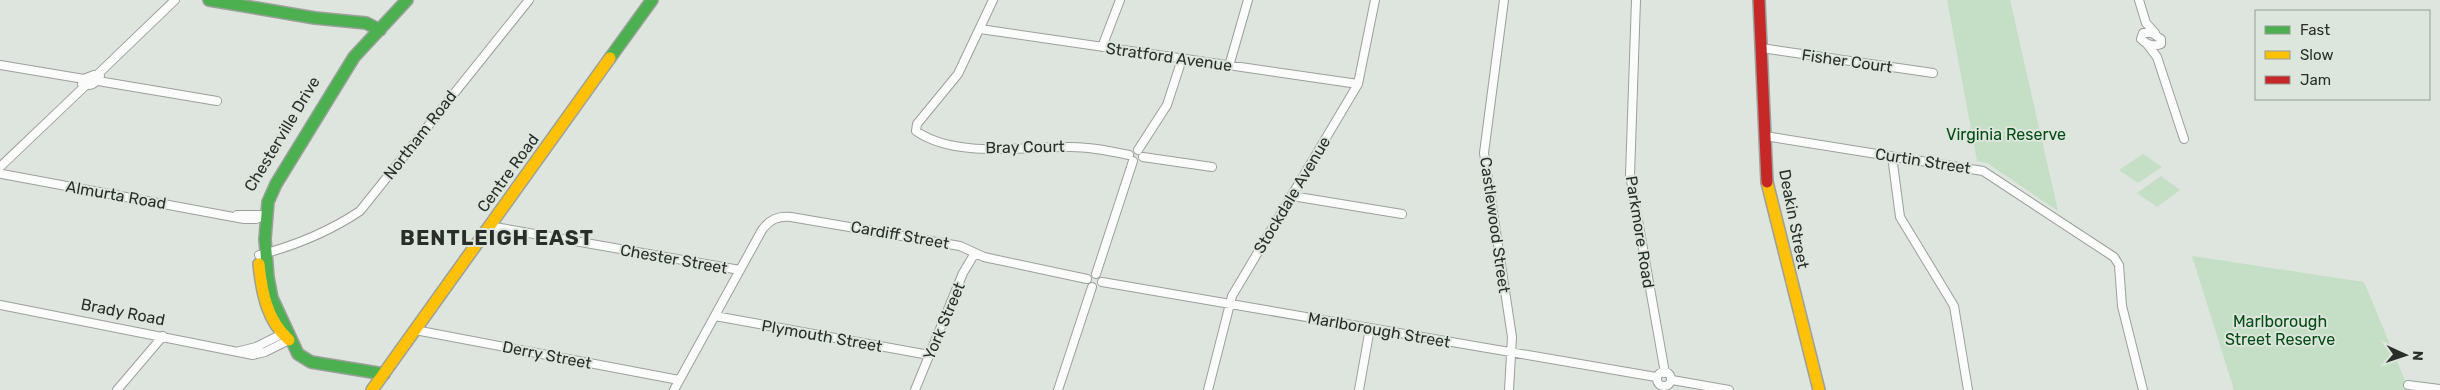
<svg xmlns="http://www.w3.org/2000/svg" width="2440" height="390" font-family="Rubik,sans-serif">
  <rect width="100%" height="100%" fill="#dee4de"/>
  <path fill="#c5dec6" d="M1947,0H2010L2058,211L1987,163L1977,161Z
    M2143,154L2162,167L2138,183L2119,170Z
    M2161,176L2180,190L2157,207L2137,193Z
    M2192,256L2364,282L2409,390H2234Z"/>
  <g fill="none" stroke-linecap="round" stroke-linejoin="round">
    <g stroke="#9ba09b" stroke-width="10">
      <path id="street" d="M993,0L958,74L917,124L916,131C956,159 1024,146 1071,147C1091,147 1110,151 1129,155
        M1504,0L1484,153L1512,337L1509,390
        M1636,0L1630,175L1665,373
        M2139,0L2146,23L2155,33
        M980,29L1358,84
        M2143,33H2152L2161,39V44C2153,47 2147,45 2141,39Z
        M2147,44L2157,57L2184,139
        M1102,47L1120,0
        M1761,48L1933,73
        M0,65L84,79
        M1229,66L1248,0
        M94,75L100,76C95,84 91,87 82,84L84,79Z
        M97,75L175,0
        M98,81L217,101
        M1765,136L1983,171L2114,257L2119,265L2122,306L2143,390
        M1138,150L1167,105L1182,59
        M1892,156L1900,217L1954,306L1968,390
        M1143,157L1212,167
        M1,166L85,86
        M2,174L244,219H256L265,215
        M1292,196L1402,214
        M237,215H263
        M489,226L740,270
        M259,255C294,246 330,231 360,211L529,0
        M1096,274L1133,161
        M1102,282L1656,377
        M0,305L253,355L265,352L289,340
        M715,316L929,355
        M415,330L679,380
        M240,351L256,347L286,332
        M1657 379a7 7 0 1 1 14 0a7 7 0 1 1-14 0Z
        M1672,380L1729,390
        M2408,385L2440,389
        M117,390L163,336
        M674,390L762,230C770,219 778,216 791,217L960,246L984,257L1087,279
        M915,390L963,273L975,253
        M1058,390L1092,287
        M1208,390L1232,296L1358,84L1375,0
        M1359,390L1370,328"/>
    </g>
    <g stroke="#9ba09b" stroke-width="14">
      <path id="fast" d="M209,0L315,18L366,23L380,30
        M610,58L652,0
        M384,374L311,362L298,354L272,298L268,277L265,239L268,202L276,184L354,57L407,0"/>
    </g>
    <g stroke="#9ba09b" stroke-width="14">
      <path id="slow" d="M1767,182L1819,390
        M259,264C262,293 267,320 289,340
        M372,390L610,58"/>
    </g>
    <g stroke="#9ba09b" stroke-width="14">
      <path id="jam" d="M1759,0L1767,182"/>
    </g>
    <use href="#street" stroke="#fafbfa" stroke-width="8"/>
    <use href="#fast" stroke="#4caf50" stroke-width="11"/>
    <use href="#slow" stroke="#ffc107" stroke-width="11"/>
    <use href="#jam" stroke="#c62828" stroke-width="11"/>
  </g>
  <g text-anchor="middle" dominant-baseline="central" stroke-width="4" stroke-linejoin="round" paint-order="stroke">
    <g font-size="16" fill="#2a2e2a" stroke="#dce6dc">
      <text transform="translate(1169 57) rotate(8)">Stratford Avenue</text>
      <text transform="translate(1847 61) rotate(8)">Fisher Court</text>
      <text transform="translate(282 134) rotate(-59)">Chesterville Drive</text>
      <text transform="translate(420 135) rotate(-52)">Northam Road</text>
      <text transform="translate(1025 147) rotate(-1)">Bray Court</text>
      <text transform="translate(1923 161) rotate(9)">Curtin Street</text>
      <text transform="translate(508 173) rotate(-54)">Centre Road</text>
      <text transform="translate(116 195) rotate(10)">Almurta Road</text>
      <text transform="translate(1292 195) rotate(-59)">Stockdale Avenue</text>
      <text transform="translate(1794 219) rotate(79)">Deakin Street</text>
      <text transform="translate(1495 225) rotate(82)">Castlewood Street</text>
      <text transform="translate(1640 232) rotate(81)">Parkmore Road</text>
      <text transform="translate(900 235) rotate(10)">Cardiff Street</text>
      <text transform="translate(674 259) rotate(10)">Chester Street</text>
      <text transform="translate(123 312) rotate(11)">Brady Road</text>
      <text transform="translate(944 321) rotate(-67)">York Street</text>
      <text transform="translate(1379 330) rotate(10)">Marlborough Street</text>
      <text transform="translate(822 336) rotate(10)">Plymouth Street</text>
      <text transform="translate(547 355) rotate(11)">Derry Street</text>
    </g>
    <g font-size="16" fill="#034b14" stroke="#dce6dc">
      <text x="2006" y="134">Virginia Reserve</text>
      <text x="2280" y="321">Marlborough<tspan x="2280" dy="18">Street Reserve</tspan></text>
    </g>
    <g font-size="21" font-weight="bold" letter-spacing="1" fill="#2a2e2a" stroke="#dce6dc">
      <text x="497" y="237">BENTLEIGH EAST</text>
    </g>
  </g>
  <rect x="2255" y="10" width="175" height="90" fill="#dce6dc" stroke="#959c95"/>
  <rect x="2265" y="26" width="25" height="8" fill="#4caf50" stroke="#959c95"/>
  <text x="2300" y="35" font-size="15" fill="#2a2e2a">Fast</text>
  <rect x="2265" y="51" width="25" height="8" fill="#ffc107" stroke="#959c95"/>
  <text x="2300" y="60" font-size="15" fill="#2a2e2a">Slow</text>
  <rect x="2265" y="76" width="25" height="8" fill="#c62828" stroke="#959c95"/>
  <text x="2300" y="85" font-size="15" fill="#2a2e2a">Jam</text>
  <g transform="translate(2405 355) rotate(93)" stroke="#dce6dc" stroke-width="4" paint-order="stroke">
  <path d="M0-4L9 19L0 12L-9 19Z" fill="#2a2e2a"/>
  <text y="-8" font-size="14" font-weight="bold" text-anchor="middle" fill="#2a2e2a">N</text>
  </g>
</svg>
